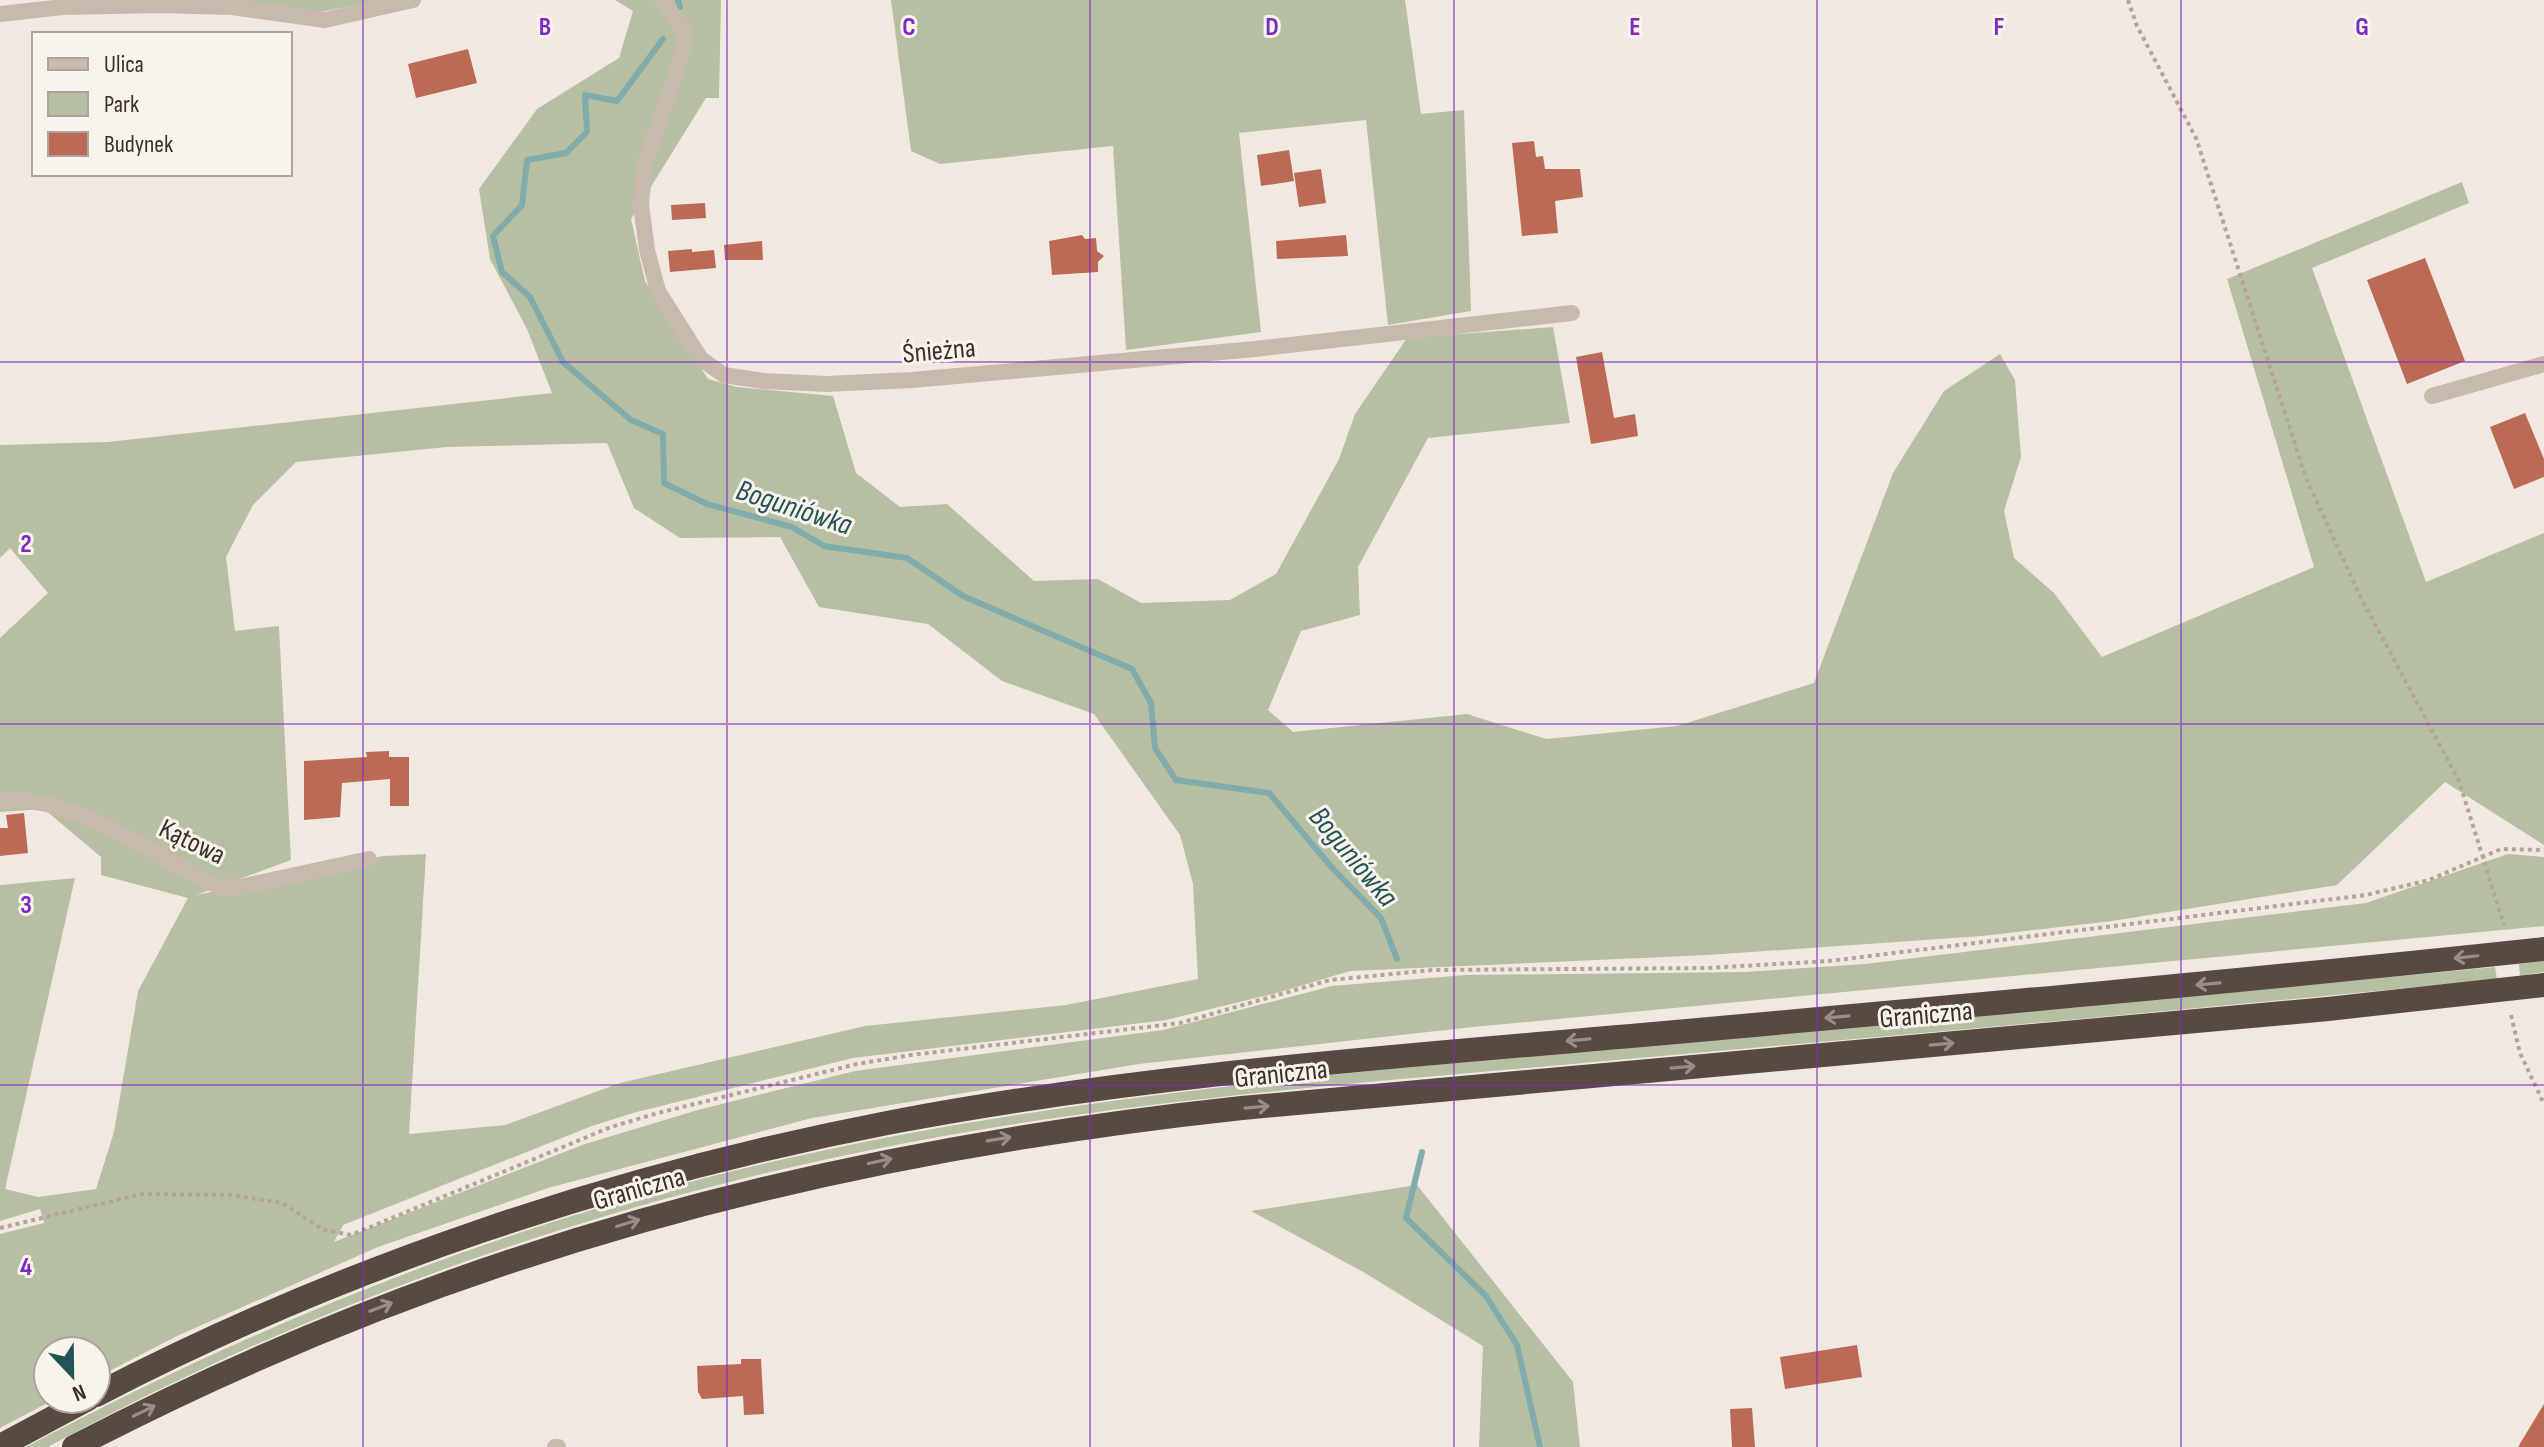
<svg xmlns="http://www.w3.org/2000/svg" width="2544" height="1447" font-family="'Sofia Sans Condensed',sans-serif">
  <rect width="100%" height="100%" fill="#f1e9e1"/>
  <path fill="#b6bfa2" fill-rule="evenodd" d="M217,0H383L315,13Z
    M615,0H721L719,98H706L631,219L645,281L708,379L737,387L833,396L856,473L900,507L947,504L1034,581L1098,579L1141,603L1230,600L1276,574L1339,459L1355,414L1407,338L1553,327L1570,423L1428,438L1358,567L1360,615L1301,631L1268,710L1293,732L1467,714L1546,739L1677,726L1814,683L1893,473L1944,391L2000,354L2015,380L2021,457L2004,511L2014,558L2054,593L2102,657L2314,567L2227,279L2462,182L2469,203L2312,268L2426,582L2544,533V845L2445,782L2337,885L2112,921L1982,936L1708,955L1350,971L1280,992L1166,1020L853,1058L633,1113L592,1126L343,1225L334,1242L585,1144L698,1110L855,1071L1163,1030L1332,986L1466,975L1746,972L1865,964L2366,903L2508,854L2544,857V926L1473,1027L1139,1064L812,1118L548,1188L378,1247L177,1336L96,1378V1351H48V1399H55L0,1428V1234L44,1223L40,1209L0,1221V885L75,878L5,1189L38,1197L96,1189L114,1132L138,991L188,898L101,875V857L44,809L0,812V638L48,593L10,548L0,558V445L108,442L552,393L527,329L490,259L479,189L537,109L619,58L633,11ZM607,443L634,508L680,538L780,537L819,607L928,624L1002,681L1094,714L1180,835L1193,884L1198,979L1066,1005L865,1026L620,1083L505,1125L409,1134L426,854L383,856L196,895L291,860L279,626L235,631L226,557L253,505L296,462L447,447Z
    M891,0H1405L1421,114L1464,110L1471,311L1388,325L1366,120L1239,133L1261,332L1126,350L1113,146L940,164L911,151Z
    M2544,961V972L2520,976L2519,964Z
    M2495,967L2497,979C2204,1009 1910,1034 1616,1060C1378,1082 1137,1098 901,1144C604,1201 314,1302 48,1447H26C244,1331 473,1237 713,1176C1003,1103 1296,1077 1594,1050C1894,1023 2195,996 2495,967Z
    M1417,1185L1573,1382L1580,1447H1479L1483,1346L1365,1273L1251,1211Z"/>
  <g fill="none" stroke-linecap="round" stroke-linejoin="round">
    <path stroke="#82abac" stroke-width="6" d="M678,0L680,7
      M663,39L617,101L585,95L587,132L566,153L527,160L522,205L493,236L502,272L530,297L563,362L631,420L663,434L664,483L707,504L792,527L824,546L907,558L963,596L1132,669L1151,703L1155,748L1176,780L1269,793L1334,870L1381,918L1397,959
      M1422,1152L1406,1218L1486,1296L1517,1345L1540,1447"/>
  </g>
  <path fill="#bb6b55" d="M468,49L477,83L416,98L408,64Z
    M1534,141L1536,157L1543,156L1545,169H1580L1583,197L1555,201L1558,233L1522,236L1512,143Z
    M1289,150L1294,181L1261,186L1257,155Z
    M1321,169L1326,203L1299,207L1294,173Z
    M705,203L706,218L672,220L671,205Z
    M1082,235L1085,239L1096,238L1097,251L1104,256L1098,262V272L1052,275L1049,241Z
    M1346,235L1348,256L1277,259L1276,241Z
    M762,241L763,260H725L724,245Z
    M692,249V252L714,250L716,268L670,272L668,251Z
    M2425,258L2465,361L2407,384L2367,280Z
    M1602,352L1614,418L1635,414L1638,436L1591,444L1576,357Z
    M2525,413L2544,459V477L2514,489L2490,427Z
    M389,751V757H409V806H390V779L342,783L340,817L304,820V761L367,757L366,752Z
    M24,813L28,853L0,856V828H8L6,815Z
    M1857,1345L1862,1377L1785,1389L1780,1357Z
    M741,1359H761L764,1414L744,1415L743,1396L702,1399L698,1392L697,1366L741,1364Z
    M2544,1404V1447H2518Z
    M1752,1408L1755,1447H1732L1730,1409Z"/>
  <g fill="none" stroke-linecap="round" stroke-linejoin="round">
    <path stroke="#b4a398" stroke-width="4" stroke-dasharray="4 4" stroke-linecap="butt" d="M2128,0L2137,26L2196,138L2306,478L2360,596L2459,781L2504,925
      M2511,1015L2520,1053L2544,1104
      M0,1228L142,1194L230,1195L282,1203L324,1230L351,1235L611,1127L658,1113L857,1064L911,1055L1180,1023L1330,980L1433,970L1707,968L1829,961L2366,895L2429,880L2501,849L2544,850"/>
    <path stroke="#c8b9ad" stroke-width="16" d="M662,0L684,30L681,57L645,164L641,204L647,250L658,291L701,359L724,375L763,381L827,384L912,380L1255,349L1572,313
      M0,14L63,7L160,5L232,7L325,20L413,0
      M2432,396L2544,364
      M0,801C73,792 154,857 220,887H240L369,859
      M555,1447H558"/>
    <path stroke="#584943" stroke-width="24" d="M96,1395C344,1266 617,1175 892,1122C1139,1075 1391,1057 1642,1035C1943,1008 2244,981 2544,949
      M0,1446L88,1399
      M74,1447C449,1251 823,1153 1242,1108L2328,1009L2544,985"/>
  </g>
  <defs><path id="oneway-shaft" d="M-6 0H5M1.5-3L5.5 0L1.5 3" fill="none" stroke-width="1.6" stroke-linecap="round" stroke-linejoin="round" transform="scale(2)"/></defs>
  <g stroke="#988d87">
    <use href="#oneway-shaft" transform="translate(2466 957) rotate(174)"/>
    <use href="#oneway-shaft" transform="translate(2208 984) rotate(175)"/>
    <use href="#oneway-shaft" transform="translate(1837 1017) rotate(175)"/>
    <use href="#oneway-shaft" transform="translate(1578 1040) rotate(175)"/>
    <use href="#oneway-shaft" transform="translate(1942 1044) rotate(-5)"/>
    <use href="#oneway-shaft" transform="translate(1683 1067) rotate(-5)"/>
    <use href="#oneway-shaft" transform="translate(1257 1107) rotate(-5)"/>
    <use href="#oneway-shaft" transform="translate(999 1139) rotate(-9)"/>
    <use href="#oneway-shaft" transform="translate(880 1161) rotate(-12)"/>
    <use href="#oneway-shaft" transform="translate(628 1223) rotate(-17)"/>
    <use href="#oneway-shaft" transform="translate(381 1307) rotate(-21)"/>
    <use href="#oneway-shaft" transform="translate(144 1411) rotate(-26)"/>
  </g>
  <path fill="none" stroke="#7b2cbf" stroke-width="2" stroke-opacity="0.55" d="M363,0V1447M727,0V1447M1090,0V1447M1454,0V1447M1817,0V1447M2181,0V1447M0,362H2544M0,724H2544M0,1085H2544"/>
  <g text-anchor="middle" dominant-baseline="central" stroke-width="6" stroke-linejoin="round" paint-order="stroke">
    <g font-size="28" fill="#382f2b" stroke="#f9f3ed">
      <text transform="translate(939 351) rotate(-5)">Śnieżna</text>
      <text transform="translate(192 842) rotate(26)">Kątowa</text>
      <text transform="translate(1926 1015) rotate(-5)">Graniczna</text>
      <text transform="translate(1281 1074) rotate(-6)">Graniczna</text>
      <text transform="translate(639 1189) rotate(-16)">Graniczna</text>
    </g>
    <g font-size="30" font-style="italic" fill="#245356" stroke="#f9f3ed">
      <text transform="translate(794 508) rotate(18)">Boguniówka</text>
      <text transform="translate(1353 857) rotate(50)">Boguniówka</text>
    </g>
  </g>
  <g font-size="26" text-anchor="middle" font-weight="bold" fill="#7b2cbf" stroke="#f9f3ed" stroke-width="6" stroke-linejoin="round" paint-order="stroke">
    <text x="545" y="35">B</text>
    <text x="909" y="35">C</text>
    <text x="1272" y="35">D</text>
    <text x="1635" y="35">E</text>
    <text x="1999" y="35">F</text>
    <text x="2362" y="35">G</text>
    <text x="26" y="552">2</text>
    <text x="26" y="913">3</text>
    <text x="26" y="1275">4</text>
  </g>
  <rect x="32" y="32" width="260" height="144" fill="#f9f3ed" stroke="#aca59f" stroke-width="2"/>
  <rect x="48" y="58" width="40" height="12" fill="#c8b9ad" stroke="#aca59f" stroke-width="2"/>
  <text x="104" y="72" font-size="24" fill="#382f2b">Ulica</text>
  <rect x="48" y="92" width="40" height="24" fill="#b6bfa2" stroke="#aca59f" stroke-width="2"/>
  <text x="104" y="112" font-size="24" fill="#382f2b">Park</text>
  <rect x="48" y="132" width="40" height="24" fill="#bb6b55" stroke="#aca59f" stroke-width="2"/>
  <text x="104" y="152" font-size="24" fill="#382f2b">Budynek</text>
  <g transform="translate(72 1375) rotate(158)"><circle r="38" fill="#f9f3ed" stroke="#aca59f" stroke-width="2"/>
  <path d="M0-6L14 30L0 20L-14 30Z" fill="#245356"/>
  <text y="-12" font-size="22" font-weight="bold" text-anchor="middle" fill="#382f2b">N</text>
  </g>
</svg>
